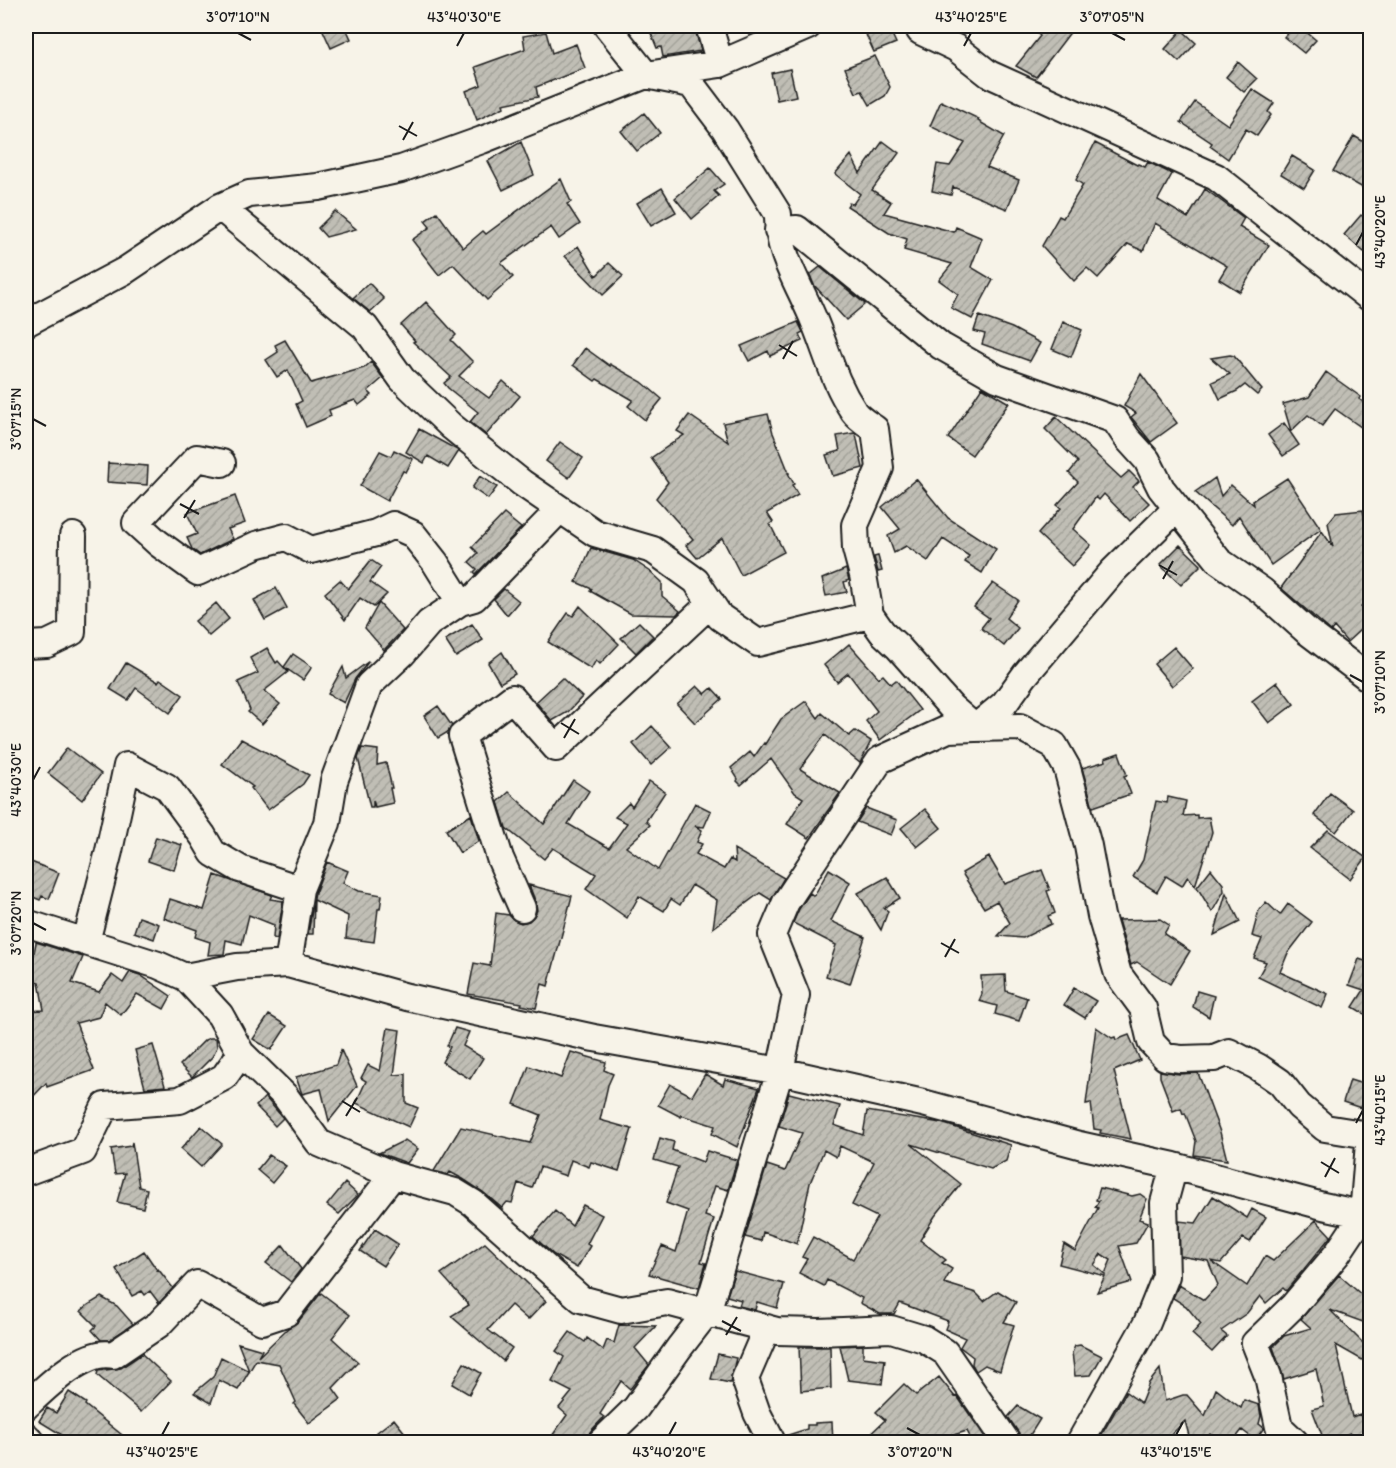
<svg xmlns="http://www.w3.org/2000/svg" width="1396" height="1468" font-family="Itim,sans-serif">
  <defs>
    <pattern id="building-hatch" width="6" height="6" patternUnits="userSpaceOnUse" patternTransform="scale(1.5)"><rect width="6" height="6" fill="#c0beb5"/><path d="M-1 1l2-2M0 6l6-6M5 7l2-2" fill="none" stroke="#a4a39b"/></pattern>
  </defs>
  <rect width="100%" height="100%" fill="#f7f3e8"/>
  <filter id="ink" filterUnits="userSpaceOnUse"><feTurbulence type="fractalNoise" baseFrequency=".0167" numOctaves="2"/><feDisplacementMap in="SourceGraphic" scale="12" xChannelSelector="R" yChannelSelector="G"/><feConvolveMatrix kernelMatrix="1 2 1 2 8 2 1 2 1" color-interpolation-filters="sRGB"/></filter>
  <g filter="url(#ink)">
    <path fill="url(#building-hatch)" stroke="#1c1c1c" stroke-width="1.5" fill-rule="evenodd" d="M321,26H345L351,39L331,48Z
      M648,26H694L701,51L663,57L661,47L657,48Z
      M862,26H888L896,43L874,52Z
      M1030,26H1075L1036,77L1016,66L1040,36Z
      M1294,26H1299L1316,40L1304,53L1284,37Z
      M1182,30L1196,43L1179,62L1165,49Z
      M546,32L552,53L576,44L585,68L536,87L538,97L503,104L504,107L477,120L466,91L481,85L475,67L525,49L523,36Z
      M875,56L890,87L885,96L870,105L862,91L856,93L845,68Z
      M1238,62L1257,79L1244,92L1226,77Z
      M790,69L796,96L777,100L771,73Z
      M1252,89L1274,103L1268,112L1271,115L1257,136L1246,129L1228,159L1210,146L1212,143L1181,122L1195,102L1228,125Z
      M941,101L979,119L978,121L1004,136L987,167L1019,180L1007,209L953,187L951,195L932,191L937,164L950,166L965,143L930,126Z
      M644,113L660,133L637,151L621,131Z
      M1354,136L1371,146V176L1363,188L1333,171Z
      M883,141L899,153L872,190L891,202L884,213L954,232L956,227L982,238L971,267L993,280L972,319L951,308L958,294L939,280L952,264L904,250L907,239L889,233L847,206L849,203L853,204L860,194L835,174L851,155L860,173Z
      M521,142L534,175L503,190L488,161Z
      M1095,143L1137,165L1138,164L1145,167L1148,162L1172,174L1158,200L1188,218L1205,189L1244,218L1239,227L1269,245L1240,292L1219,279L1227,266L1155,223L1143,251L1128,244L1098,278L1087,268L1074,281L1042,246L1059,216L1063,218L1083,185L1076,180Z
      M1292,156L1315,170L1304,188L1281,174Z
      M710,168L724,184L714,191L719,196L692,219L675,198Z
      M561,179L571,202L567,204L580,224L559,239L551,227L501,263L513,277L487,300L453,264L439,275L412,240L430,227L425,221L437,212L463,248L483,231L486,234Z
      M662,188L676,212L651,226L637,203Z
      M335,211L356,229L326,237L318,228Z
      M1361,215L1371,223V244L1364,252L1344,235Z
      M578,246L596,276L609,263L623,276L603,295L565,256Z
      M820,267L865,304L846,320L814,285L810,275Z
      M369,283L384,299L370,312L353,298Z
      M426,302L456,335L451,340L473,362L459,376L489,398L503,381L520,396L486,435L470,422L478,412L448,388L444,383L451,377L413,342L415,341L401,325Z
      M979,316L1012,328L1040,343L1030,361L982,344L985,334L974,331Z
      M798,322L803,332L799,334L802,341L770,356L768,351L749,361L741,346Z
      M1063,322L1082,330L1071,357L1052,349Z
      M285,340L311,383L364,368L371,362L383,378L368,391L372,395L359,405L355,400L329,410L331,416L306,427L296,404L302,401L288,370L277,377L266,360L278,352L275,345Z
      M585,348L610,366V364L642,382L662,399L645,420L628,406L633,400L597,379L595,381L573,365Z
      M1230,355L1234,356L1262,390L1257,395L1245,385L1237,391L1220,399L1212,382L1230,374L1211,358Z
      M1326,372L1361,397L1359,399L1371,408V434L1335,409L1322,426L1308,415L1291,431L1283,404L1309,397Z
      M1141,374L1177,423L1151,442L1131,417L1136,413L1124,406Z
      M982,387L1009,403L972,455L948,438Z
      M768,414L773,433L789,473H788L794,484L792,485L798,495L767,513L773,522L770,524L784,552L741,575L722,538L697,558L686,545L693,539L656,498L668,482L651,458L684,435L677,431L689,415L728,442L723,423Z
      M1056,417L1121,478L1129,471L1139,481L1133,487L1149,503L1130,521L1104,494L1099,500L1096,497L1073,529L1091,545L1072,566L1038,534L1061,508L1057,505L1078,482L1069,473L1078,462L1045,429Z
      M1284,423L1299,445L1283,456L1268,435Z
      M419,429L459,451L448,468L428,456L424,463L406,452Z
      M854,433L856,434L863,468L833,476L826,455L840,451L837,436Z
      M560,442L583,458L569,478L546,461Z
      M394,450L413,459L406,472L403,471L387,501L360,486L380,451L391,456Z
      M108,463L148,466L147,485L107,482Z
      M480,476L497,487L488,499L472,488Z
      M1215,478L1221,496L1231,485L1254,505L1253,500L1287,478L1321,529L1271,565L1239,516L1232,525L1195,492Z
      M916,479L948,518L996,549L982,573L965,562L969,556L943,539L928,561L906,546L894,553L888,536L900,529L882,507Z
      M235,496L245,523L228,529L233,539L200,555L192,549L187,538L197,534L187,513Z
      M1363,510L1368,545L1371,598L1361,606L1371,616V620L1347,642L1334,627L1331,631L1281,588L1322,531L1333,547L1328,523L1336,513Z
      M504,514L521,528L476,574L474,572L477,569L469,562L478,553L472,547Z
      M1180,545L1201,565L1181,585L1160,565Z
      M591,548L633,560L651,572L662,582V596L680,611L676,615L631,614L590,591L592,589L576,582Z
      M878,556L882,571L878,572L874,557Z
      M371,560L381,567L370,582L387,594L374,607L360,598L345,620L325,593L340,580L348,589Z
      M846,569L849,580L844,582L847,592L826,596L822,579Z
      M993,583L1018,600L1006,618L1018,628L1004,646L981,628L989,618L974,607Z
      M276,588L287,608L265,620L254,600Z
      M504,589L519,601L507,615L494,599Z
      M216,603L229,619L209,636L195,621Z
      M379,603L403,630L384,650L365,628Z
      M580,606L619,644L600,664L596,660L591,669L548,642L568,613L573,616Z
      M639,622L653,636L636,653L621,638Z
      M472,624L483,640L456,657L445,640Z
      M849,644L879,678L883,675L891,684L896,680L920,710L880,740L866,721L877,711L848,673L837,682L824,665Z
      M1174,647L1193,669L1172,686L1154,664Z
      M267,648L276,663L278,661L288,672L264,691L280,704L262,724L248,712L250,710L238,682L258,673L250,658Z
      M502,652L515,674L500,683L488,663Z
      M293,654L312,667L303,680L284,667Z
      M369,661L355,679L344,703L328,694L343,667L346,678Z
      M126,663L158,682L160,679L183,695L170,713L136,688L128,700L110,689Z
      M562,678L582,697L568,712L552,721L536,702Z
      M1277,682L1294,704L1269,723L1252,701Z
      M697,686L705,694L712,688L722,699L695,723L677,704Z
      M806,701L818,718L822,713L849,736L855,731L871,741L860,763L825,735L800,769L840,793L809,838L787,824L803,798L795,793L771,759L741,785L737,781L738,779L731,768L750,752L754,757L764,743L765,744L781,719Z
      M438,706L452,726L448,732L438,738L424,716Z
      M652,726L671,747L651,765L633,744Z
      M241,739L309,775L303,784L268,810L251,788L253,787L222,764Z
      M67,748L101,774L82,800L48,773Z
      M362,748L378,750L377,765L386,763L392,788H390L393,803L375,807L373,800V807H370L358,758Z
      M1119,753L1127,775L1124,776L1131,794L1093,807L1082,768L1106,761L1105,758Z
      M573,780L589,791L568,824L609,848L627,823L615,817L629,803L632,807L649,781L665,792L646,821L650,825L626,847L658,870L695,803L711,811L704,827L695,826L702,830L697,842L702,844L696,854L724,869L730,859L735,862L734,849L784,878L771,900L760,893L713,928L717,900L692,885L680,905L671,899L664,911L639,896L627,918L586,889L596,874L553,848L544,859L506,828L498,802L509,792L544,824Z
      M1330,793L1353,810L1336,832L1314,815Z
      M1168,797L1186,801L1183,816L1197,815V818L1209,817L1212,832L1195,886L1188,876L1182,886L1166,876L1157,892L1133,877L1143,860L1156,801L1167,803Z
      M866,808L897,820L891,835L857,822Z
      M925,809L941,828L917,847L901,828Z
      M471,815L479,841L460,853L446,830Z
      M1328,830L1366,858L1350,879L1310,848Z
      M156,837L182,845L174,870L148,861Z
      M989,857L1005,884L1042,870L1050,890L1047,891L1055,913L1048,916L1051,924L1023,938L998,936L1010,923L997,901L984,908L962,873Z
      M26,860L59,873L49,899L42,896L40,900L26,894Z
      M327,862L348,871L343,883L359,891L382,895L380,909H378L374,942L346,938L348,916L314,900L313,934H308L315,893Z
      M829,869L850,882L831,921L865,937L850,984L826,976L836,945L793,923L799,909L810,893L814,896Z
      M1211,869L1223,884L1224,891L1212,912L1197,887Z
      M215,875L272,895L270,899L283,901L277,939L273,938L274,925L249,915L242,944L226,940L224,954L208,955L210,942L195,937L197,930L164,918L170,899L204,910Z
      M887,877L900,898L884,908L888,911L881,930L858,893Z
      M529,885L572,896L548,986L542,984L536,1008L521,1005L522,1003L468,994L474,963L490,966L496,913L509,915L514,920L521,923L529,921L534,916L537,910L536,903Z
      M1226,893L1240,922L1214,935Z
      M1266,902L1280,915L1288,904L1312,922L1288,953L1280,972L1328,994L1322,1008L1258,977L1266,962L1254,958L1262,939L1252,936L1259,910Z
      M139,917L159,924L154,939L134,932Z
      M1160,919L1169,925L1164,934L1190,951L1170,984L1137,962L1131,965L1118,920Z
      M36,942L83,957L72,983L99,992L112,975L123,983L130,972L140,975L171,996L164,1009L137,994L121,1015L105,1002L99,1017L76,1023L94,1070L47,1087L46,1083L26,1104V1011L44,1010L39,982L29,980Z
      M1359,959L1371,963V1018L1353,1007L1364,990L1349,985Z
      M1005,975L1006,991L1027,998L1019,1021L995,1014L997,1006L979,1001L982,994L981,976Z
      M1074,988L1096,1001L1085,1018L1064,1005Z
      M1197,991L1214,996L1209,1017L1193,1007Z
      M269,1015L287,1026L271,1050L253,1039Z
      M1096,1027L1112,1038L1115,1037L1116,1040L1129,1035L1140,1060L1114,1071L1131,1139L1100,1133L1101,1130L1094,1129L1091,1103L1086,1104Z
      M388,1028L400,1030L394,1075L406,1074V1103L418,1108L409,1127L356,1103L366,1081L361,1078L368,1065L380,1071Z
      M455,1028L469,1032L463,1046L483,1058L470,1079L442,1062L450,1047L447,1046Z
      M210,1038H216L217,1047L212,1057L192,1077L180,1065L205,1040Z
      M153,1045L165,1086L145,1088L135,1050Z
      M341,1050L357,1086L329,1121L321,1089L302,1094L296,1077L336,1065Z
      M571,1052L606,1062L604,1070L613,1074L608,1085L600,1120L632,1129L619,1171L591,1162L589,1167L571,1160L566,1176L540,1167L532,1188L518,1183L512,1203L507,1202L502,1208L483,1192L463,1179L450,1172L448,1175L434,1171L461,1127L530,1143L541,1115L514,1104L529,1066L561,1078Z
      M1160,1071L1179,1074L1198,1073L1220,1132L1227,1160L1194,1155L1196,1141L1185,1113L1183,1114L1181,1108L1173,1111L1160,1077Z
      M705,1074L723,1085L725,1079L759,1088L737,1147L712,1134L715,1126L681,1115V1117L658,1105L670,1084L692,1096Z
      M1350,1080L1369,1086L1361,1108L1343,1102Z
      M789,1093L840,1106L834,1125L863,1135L867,1111L941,1123L1011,1145L1006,1161L991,1169L911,1144L961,1184L935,1216L920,1240L946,1260L942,1263L952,1269L944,1283L976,1293L984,1301L998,1291L1016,1302L1004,1322L1014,1325L1000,1371L985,1365L976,1371L972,1364L973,1357L960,1347L965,1338L945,1329L948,1321L900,1303L894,1314H880L860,1303L862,1298L827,1280L824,1286L799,1273L807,1259L802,1257L813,1237L853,1259L877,1217L852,1205L874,1162L840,1146L836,1157L824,1150L810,1183L797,1244L763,1232L761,1241L745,1237L767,1165L785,1171L802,1133L779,1126Z
      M265,1097L283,1118L275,1126L256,1106Z
      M201,1126L222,1144L201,1167L181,1149Z
      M660,1138L674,1142L672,1150L703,1162L707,1151L737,1160L728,1190L715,1186L705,1216L714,1219L701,1262L706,1263L699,1288L649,1274L662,1246L676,1252L688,1211L666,1203L678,1167L654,1160Z
      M405,1140L418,1149L407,1163L379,1153Z
      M132,1142L139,1187L147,1189L143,1208L117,1202L125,1173L115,1174L111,1149L131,1146Z
      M269,1155L286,1166L272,1183L257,1170Z
      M345,1183L358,1195L339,1214L327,1205Z
      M1100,1188L1132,1196L1140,1194L1147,1199L1139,1219L1148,1222L1136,1243L1119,1246L1132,1282L1097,1292L1105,1276L1059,1264L1064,1244L1075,1251L1098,1208L1095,1207L1099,1201L1096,1200ZM1101,1254L1111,1260L1105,1274L1094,1265Z
      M1213,1196L1247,1218L1252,1209L1266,1217L1250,1242L1243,1238L1221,1263L1211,1261L1247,1286L1265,1256L1273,1261L1316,1220L1331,1236L1286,1291L1283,1288L1266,1303L1260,1296L1247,1313L1221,1331L1227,1336L1212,1352L1192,1334L1201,1324L1186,1306L1173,1298L1179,1285L1204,1300L1218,1285L1208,1261L1180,1256L1179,1221L1196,1223Z
      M583,1205L602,1215L587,1244L590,1246L577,1268L554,1255L533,1236L555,1211L572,1226Z
      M375,1229L398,1244L383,1266L360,1251Z
      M485,1243L546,1301L528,1320L511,1305L488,1330L512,1348L503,1361L451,1316L469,1305L441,1274Z
      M283,1245L301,1269L291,1282L266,1263Z
      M144,1251L157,1270L158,1269L173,1288L159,1303L150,1291L145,1295L142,1291L132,1296L116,1269Z
      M735,1271L784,1284L777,1308L757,1302L755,1310L739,1306L741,1300L727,1296Z
      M1339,1275L1371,1303V1325L1330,1310L1371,1351V1365L1336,1345L1352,1417L1360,1414L1371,1443H1354L1350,1433L1325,1443L1312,1409L1324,1406L1316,1369L1284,1379L1273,1347L1284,1336L1311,1328L1301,1319Z
      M321,1293L350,1315L332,1338L358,1362L333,1388L341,1399L309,1423L294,1404L296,1402L279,1364L256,1360L238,1390L219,1380L211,1403L194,1393L213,1377L221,1357L249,1371L238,1343L262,1350L258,1357L288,1328L298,1322Z
      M101,1297L117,1306L133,1324L109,1340H101L92,1330L96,1326L81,1311L88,1305Z
      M619,1325L656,1326L635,1348L649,1365L630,1389L621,1381L600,1414L604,1417L590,1432L586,1443H547L567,1415L559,1408L572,1392L552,1382L564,1357L556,1351L570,1332L585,1342L587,1338L603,1350L607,1340L614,1343Z
      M863,1345V1357L885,1360L882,1384L848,1380L840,1346Z
      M1080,1345L1102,1356L1091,1375L1075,1376L1072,1353L1075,1346Z
      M799,1347H830L831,1388L801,1391Z
      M142,1354L171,1381L141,1412L97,1375L98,1371L121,1368Z
      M718,1354L736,1358L730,1383L711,1379Z
      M464,1363L481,1373L469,1394L452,1384Z
      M1160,1369L1165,1401L1183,1395H1187L1205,1416L1216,1389L1241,1408L1244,1400L1259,1405L1261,1416L1259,1424L1264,1428L1255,1440L1242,1430L1232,1443H1219L1210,1434L1201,1443H1191L1185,1421L1163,1443H1097L1126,1392L1141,1403L1149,1383Z
      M939,1377L955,1397L957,1396L989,1443H973L967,1431L927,1443H861L885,1420L876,1412L904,1384L916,1395Z
      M69,1392L86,1403L85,1405L132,1443H75L39,1421L47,1408L56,1413Z
      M1018,1406L1040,1419L1025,1443H1022L1019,1433L1008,1417Z
      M394,1419L405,1433L393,1443H363Z
      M832,1422L833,1443H787L785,1436L807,1429V1425H815V1423Z"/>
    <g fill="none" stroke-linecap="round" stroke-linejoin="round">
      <g stroke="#1c1c1c" stroke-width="30">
        <path id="minor" d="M607,26L646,75L691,84L725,129L778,214C777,254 801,287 815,323C828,355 834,382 854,412C859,419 868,424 875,429L880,468L855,525L856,549L863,575L870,615L882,632L898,647L951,707L975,728L1020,727L1054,745L1067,768L1088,846L1101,916L1118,974L1143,1008L1151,1042L1165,1057L1181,1059L1214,1058L1229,1052L1258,1067L1280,1082L1299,1106L1325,1128L1369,1135
          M709,26L720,64
          M921,26L920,31L956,48L989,74L1216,177L1370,298
          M220,207L365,327L402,379L451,426L522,483L595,533L653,550L696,581L720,617L758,643L870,615
          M778,230L797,229L941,346L997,378L1115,420L1127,438L1147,460L1161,488L1219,561L1262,591L1308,632L1370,679
          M26,323L126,270L220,207L249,194L318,187L401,169L482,140L646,75L720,64L808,26
          M222,463L197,458L136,523L158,543L198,572L256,545L286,537L311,550L376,533L393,525L413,534L435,562L460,602
          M26,645L47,644L72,632L73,536
          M522,908L500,858L462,736L512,698L556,748L711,603
          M26,923L158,965L185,977L237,967L288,964L407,997L594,1038L780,1071L923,1103L1079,1145L1174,1166L1323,1206L1370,1216
          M86,942L109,851L127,766L167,787L203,836L213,853L240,869L300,889
          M288,964L300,889L327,823L334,781L369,685L403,653L429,623L460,602L474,598L560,509
          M185,977L220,1015L241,1053L285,1096L319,1143L393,1175L455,1192L473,1203L581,1299L621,1310L667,1302L777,1331L819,1332L891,1329L924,1339L945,1352L1007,1442
          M26,1172L83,1151L105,1106L180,1100L224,1077L241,1053
          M767,1328L745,1379L757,1413L772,1442
          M26,1406C45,1388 85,1348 113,1355L159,1324L197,1284L262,1321L286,1313L393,1175
          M26,1436L32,1442
          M601,1442L636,1408L679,1348L707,1312L780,1071L796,995L772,935L786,902L880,760L948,729L975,728L1004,704L1025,675L1113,571L1177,508
          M1080,1442L1147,1323L1166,1276L1164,1203L1174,1166
          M1295,1442L1279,1427L1268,1376L1255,1343L1294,1305L1337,1254L1363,1215L1370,1131"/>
      </g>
      <use href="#minor" stroke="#f7f3e8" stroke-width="26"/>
    </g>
  </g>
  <path fill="none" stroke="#1c1c1c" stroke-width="2" d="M238,33L251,40M1112,33L1125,40M457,46L464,33M964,46L971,33M399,126L417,136M403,140L413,122M1356,245L1363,232M779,345L797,356M783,359L793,341M33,419L46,426M180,504L199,514M184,518L195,500M1159,565L1177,575M1163,579L1173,561M1350,675L1363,682M561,723L579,734M564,738L575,719M33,780L40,767M33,923L46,930M941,943L959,953M945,957L955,939M342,1101L360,1112M346,1116L357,1098M1356,1123L1363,1110M1321,1162L1339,1173M1325,1177L1335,1158M722,1321L741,1331M726,1335L737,1317M907,1428L920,1435M162,1435L169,1422M669,1435L676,1422M1176,1435L1183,1422"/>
  <rect width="1396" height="1468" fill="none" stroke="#f7f3e8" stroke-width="66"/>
  <rect x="33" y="33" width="1330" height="1402" fill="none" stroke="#1c1c1c" stroke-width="2"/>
  <g font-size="15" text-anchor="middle" fill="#1c1c1c">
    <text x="238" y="22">3°07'10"N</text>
    <text x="464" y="22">43°40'30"E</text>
    <text x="971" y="22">43°40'25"E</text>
    <text x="1112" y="22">3°07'05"N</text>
    <text transform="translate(1380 232) rotate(-90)" y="5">43°40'20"E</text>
    <text transform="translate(16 419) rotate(-90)" y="5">3°07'15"N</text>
    <text transform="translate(1380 682) rotate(-90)" y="5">3°07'10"N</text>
    <text transform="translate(16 780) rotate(-90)" y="5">43°40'30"E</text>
    <text transform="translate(16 923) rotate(-90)" y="5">3°07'20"N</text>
    <text transform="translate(1380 1110) rotate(-90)" y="5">43°40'15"E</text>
    <text x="162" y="1457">43°40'25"E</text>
    <text x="669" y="1457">43°40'20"E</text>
    <text x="920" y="1457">3°07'20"N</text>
    <text x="1176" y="1457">43°40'15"E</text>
  </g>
</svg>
